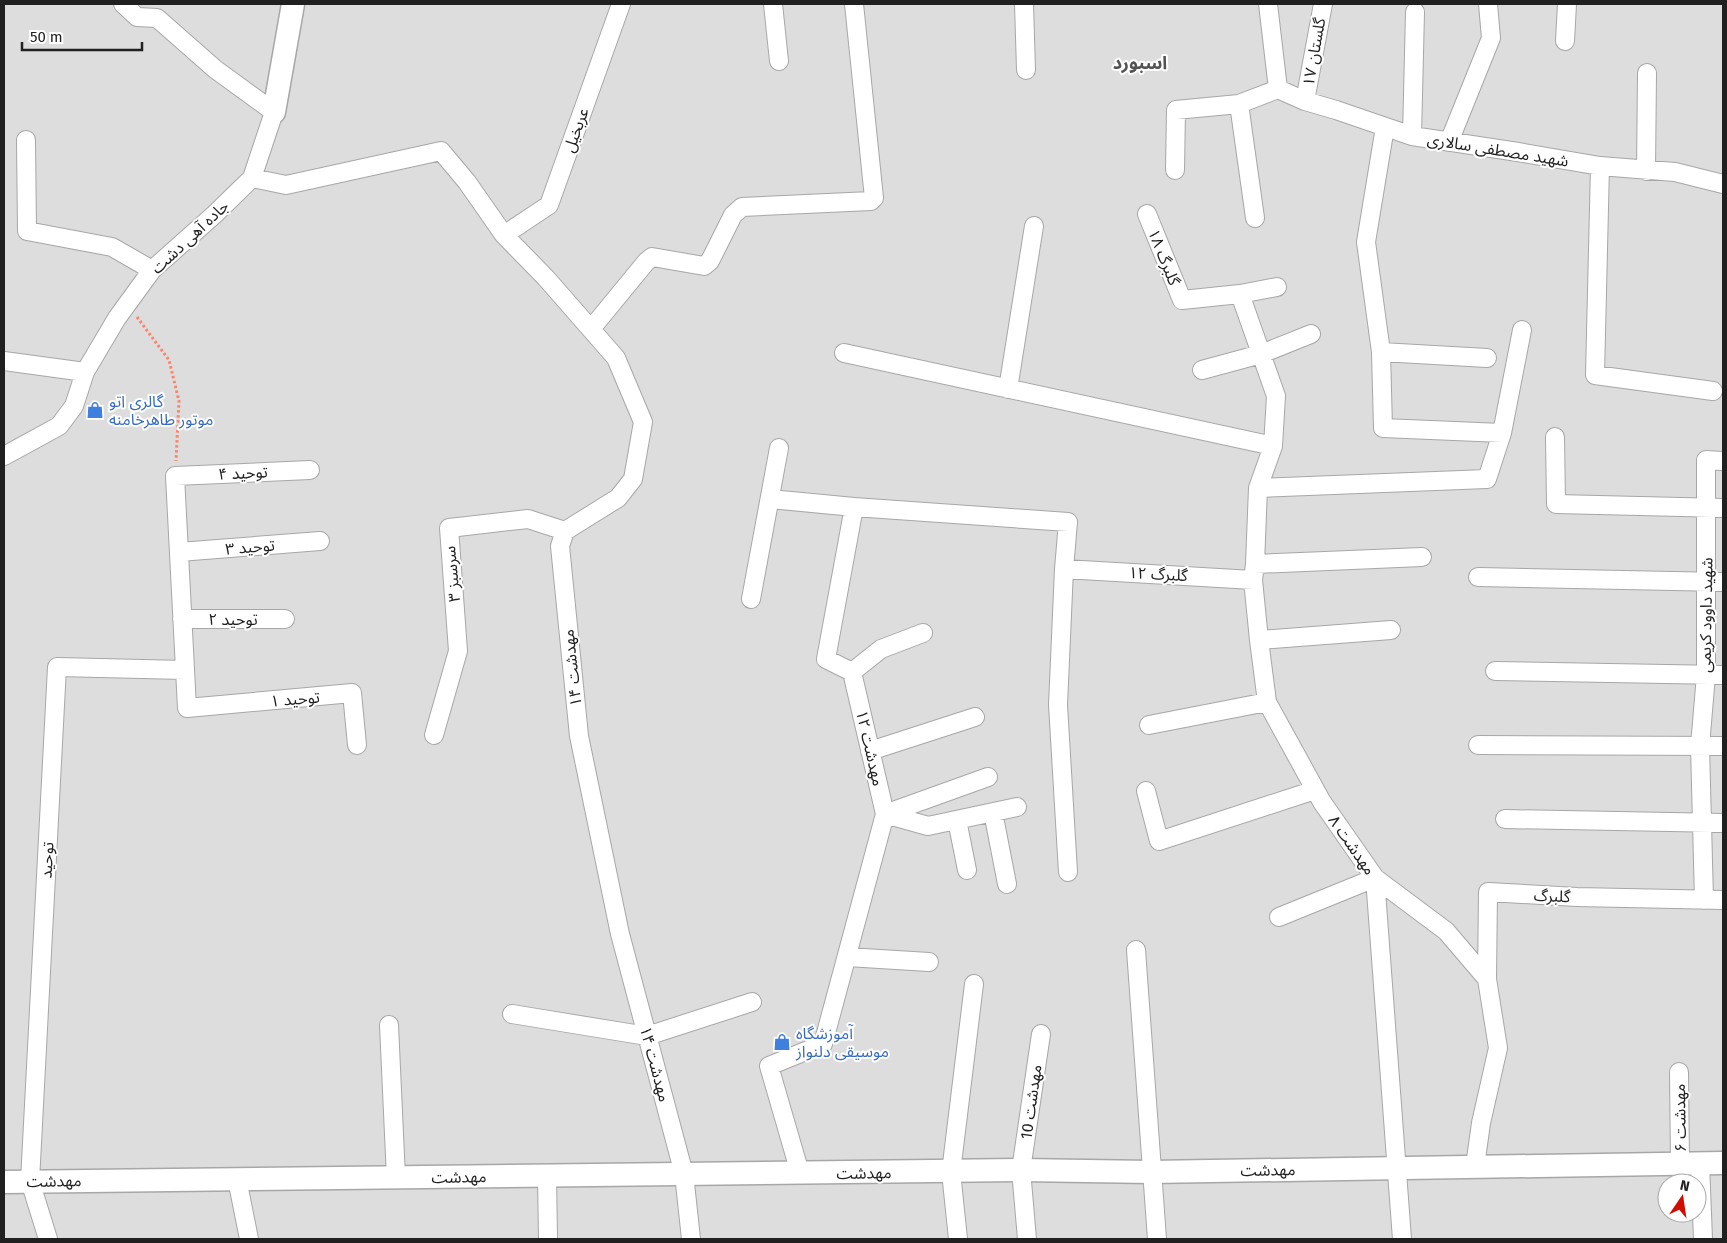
<svg xmlns="http://www.w3.org/2000/svg" width="1727" height="1243" font-family="'Fira Sans','Noto Sans Arabic',sans-serif">
  <rect width="100%" height="100%" fill="#f1eee6"/>
  <path fill="#dedddd" fill-rule="evenodd" d="M4,4H1723V1239H4ZM1667,1183H1697V1213H1667Z"/>
  <g fill="none" stroke-linecap="round" stroke-linejoin="round">
    <g stroke="#a7a7a7" stroke-width="20">
      <path id="minor" d="M773,4L779,61
        M1024,4L1026,70
        M1268,4L1278,89
        M1565,41L1567,4
        M1278,89L1305,101L1336,110L1412,136L1518,152L1600,166L1675,172L1723,184
        M1305,101L1323,4
        M1239,104L1255,218
        M1385,127L1366,242L1381,352L1487,358
        M1412,136L1415,12
        M26,140L27,231L112,247L152,270
        M1449,142L1491,38L1488,4
        M1600,166L1595,375L1713,391
        M1175,170L1176,110L1239,104L1278,89
        M1646,171L1647,73
        M252,178L286,185L441,151L467,182L504,235L546,278L616,358L643,422L633,479L618,498L565,531L560,546L579,736L620,934L684,1174L691,1239
        M1147,214L1182,300L1240,294L1277,287
        M504,235L549,205L621,4
        M1240,294L1276,396L1273,446L1258,488L1255,564L1253,580L1259,640L1267,702L1322,802L1375,878L1446,931L1487,979L1498,1048L1481,1123L1475,1166
        M591,329L646,262L652,257L704,266L710,261L733,215L742,207L871,201L874,198L854,4
        M1381,352L1383,428L1502,433
        M844,353L1273,446
        M4,361L85,372
        M1202,370L1261,354L1311,334
        M1008,389L1034,226
        M1555,437L1556,504L1723,508
        M4,456L59,426L74,406L85,372L117,318L152,270L215,214L252,178L274,112L215,69L157,18L137,17L123,4
        M310,470L175,476L187,708L352,693L357,745
        M1258,488L1487,479L1502,433L1522,330
        M770,499L854,507
        M179,552L320,541
        M1255,564L1422,557
        M1064,569L1253,580
        M1478,577L1723,582
        M751,599L779,448
        M182,619H285
        M1259,640L1391,630
        M1495,671L1723,675
        M852,672L881,649L923,633
        M1149,725L1267,702
        M434,735L458,651L449,528L528,519L565,531
        M1478,745L1723,746
        M870,751L975,717
        M1146,791L1159,841L1315,790
        M993,812L1007,884
        M885,814L928,826L1017,807
        M885,814L988,777
        M1505,819L1723,823
        M957,820L967,870
        M1704,900L1700,746L1706,675V460L1723,461
        M1279,917L1375,878L1402,1239
        M1136,950L1157,1239
        M847,957L929,962
        M1487,979L1488,892L1577,897L1723,900
        M512,1014L647,1036L752,1002
        M389,1025L396,1178
        M1679,1072L1680,1164
        M1700,1163L1703,1239
        M800,1173L769,1066L823,1044L885,814L852,672L826,659L854,507L1068,522L1064,569L1058,705L1068,872
        M547,1176L548,1239
        M237,1179L249,1239
        M48,1239L30,1181L57,667L185,670
        M958,1239L951,1172L974,984
        M1027,1239L1021,1170L1041,1034"/>
    </g>
    <g stroke="#a7a7a7" stroke-width="25">
      <path id="tertiary" d="M274,112L293,4
        M4,1182L1021,1170L1151,1172L1723,1163"/>
    </g>
    <path stroke="#ff8269" stroke-width="3" stroke-dasharray="2.5 2.5" stroke-linecap="butt" d="M137,317L169,360L179,401L176,461"/>
    <use href="#minor" stroke="#fff" stroke-width="18"/>
    <use href="#tertiary" stroke="#fff" stroke-width="22"/>
  </g>
  <defs>
    <g id="shop-bare" transform="scale(1.35)"><path d="M-5-2.5h2.3a2.7 3.5 0 0 1 5.4 0H5L5.5 6h-11ZM-1.5-2.5h3a1.5 2.3 0 0 0-3 0Z" fill="#3f7fe0" stroke="#fff" stroke-width="2.5" paint-order="stroke"/></g>
  </defs>
  <g fill-rule="evenodd">
    <use href="#shop-bare" x="95" y="410"/>
    <use href="#shop-bare" x="782" y="1042"/>
  </g>
  <g text-anchor="middle" dominant-baseline="central" stroke-width="4" stroke-linejoin="round" paint-order="stroke">
    <g font-size="16" fill="#202020" stroke="#fff">
      <text transform="translate(1314 52) rotate(-80)">گلستان ۱۷</text>
      <text transform="translate(576 130) rotate(-70)">عربخیل</text>
      <text transform="translate(1498 150) rotate(9)">شهید مصطفی سالاری</text>
      <text transform="translate(190 237) rotate(-43)">جاده آهی دشت</text>
      <text transform="translate(1164 257) rotate(68)">گلبرگ ۱۸</text>
      <text transform="translate(243 473) rotate(-3)">توحید ۴</text>
      <text transform="translate(250 547) rotate(-5)">توحید ۳</text>
      <text transform="translate(452 574) rotate(-95)">سرسبز ۳</text>
      <text transform="translate(1158 574) rotate(3)">گلبرگ ١٢</text>
      <text transform="translate(1706 615) rotate(-89)">شهید داوود کریمی</text>
      <text x="233" y="619">توحید ۲</text>
      <text transform="translate(572 668) rotate(-96)">مهدشت ۱۴</text>
      <text transform="translate(295 699) rotate(-5)">توحید ۱</text>
      <text transform="translate(870 748) rotate(77)">مهدشت ۱۲</text>
      <text transform="translate(1352 845) rotate(55)">مهدشت ۸</text>
      <text transform="translate(47 860) rotate(-87)">توحید</text>
      <text transform="translate(1552 896) rotate(3)">گلبرگ</text>
      <text transform="translate(655 1064) rotate(75)">مهدشت ۱۴</text>
      <text transform="translate(1031 1102) rotate(-82)">مهدشت 10</text>
      <text transform="translate(1680 1118) rotate(-91)">مهدشت ۶</text>
      <text transform="translate(1268 1170) rotate(-1)">مهدشت</text>
      <text transform="translate(864 1173) rotate(-1)">مهدشت</text>
      <text transform="translate(459 1177) rotate(-1)">مهدشت</text>
      <text transform="translate(54 1181) rotate(-1)">مهدشت</text>
    </g>
    <g font-size="16" fill="#366cbe" stroke="#fff" text-anchor="start">
      <text x="109" y="401">گالری اتو<tspan x="109" dy="18">موتور طاهرخامنه</tspan></text>
      <text x="796" y="1033">آموزشگاه<tspan x="796" dy="18">موسیقی دلنواز</tspan></text>
    </g>
    <g font-size="18" font-weight="bold" fill="#535353" stroke="#fff">
      <text x="1140" y="63">اسبورد</text>
    </g>
  </g>
  <rect width="1727" height="1243" fill="none" stroke="#202020" stroke-width="10"/>
  <g transform="translate(1682 1198) rotate(13)"><circle r="24" fill="#ffffff" stroke="#a6a6a6"/>
  <path d="M0-4L9 19L0 12L-9 19Z" fill="#d00e00"/>
  <text y="-8" font-size="14" font-weight="bold" text-anchor="middle" fill="#202020">N</text>
  </g>
  <path d="M22 42v8h120v-8" fill="none" stroke="#202020" stroke-width="2.5"/>
  <text x="30" y="42" font-size="15" fill="#202020" stroke="#ffffff" stroke-width="4" paint-order="stroke">50 m</text>
</svg>
